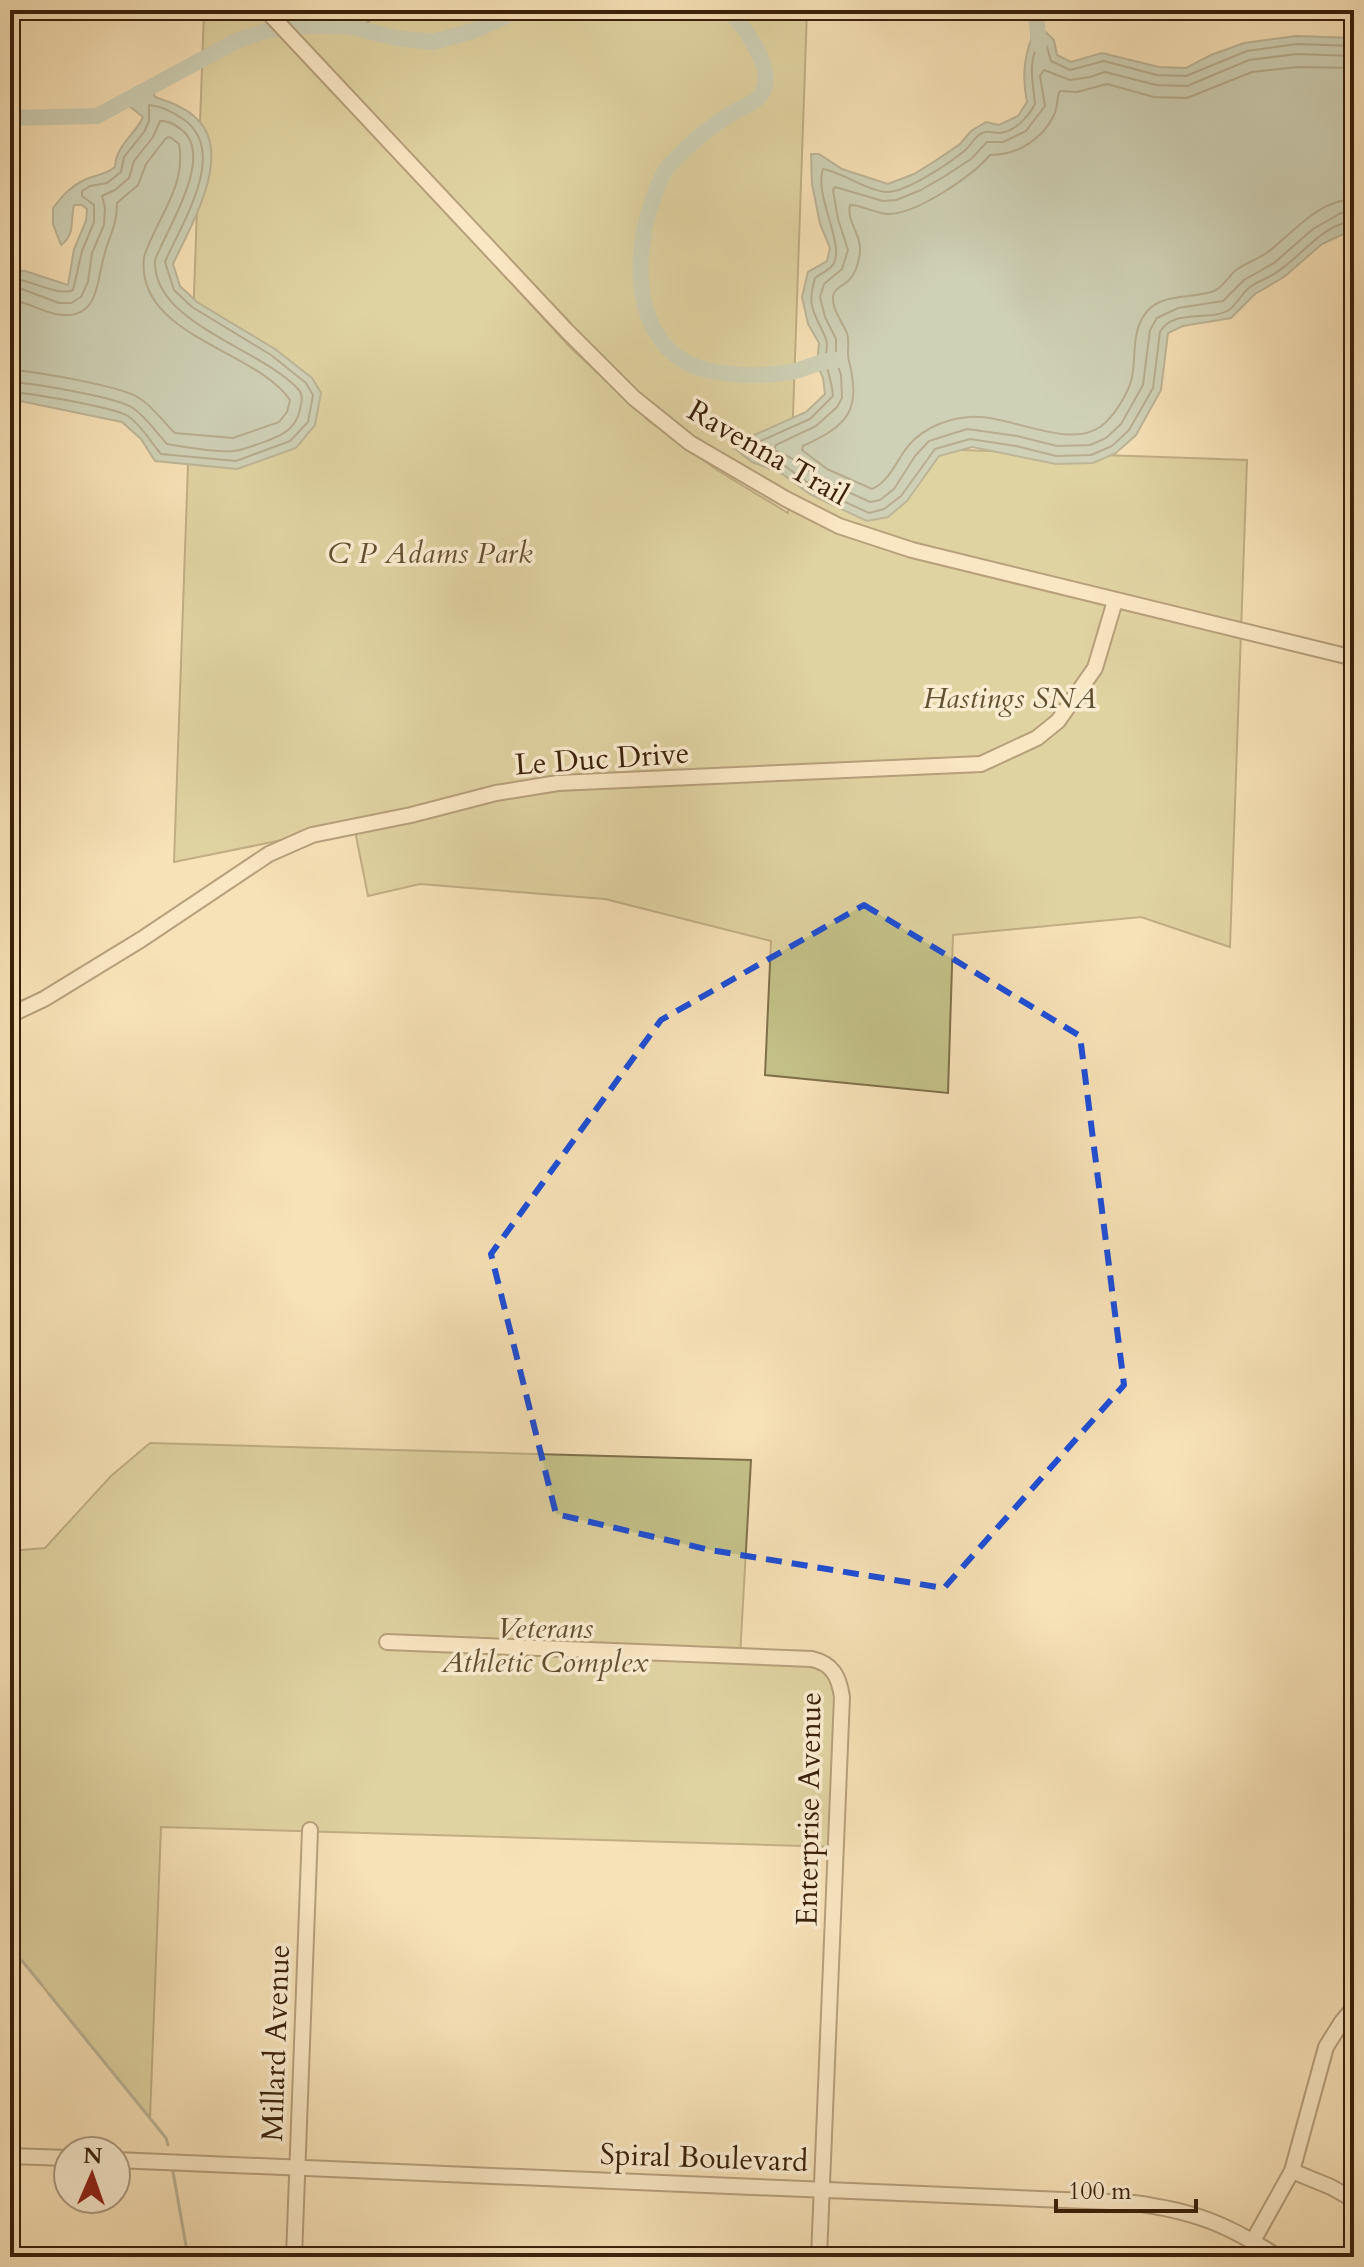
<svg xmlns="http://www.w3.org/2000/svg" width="1364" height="2267" font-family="Cardo,serif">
  <rect width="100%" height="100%" fill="#f7e1b7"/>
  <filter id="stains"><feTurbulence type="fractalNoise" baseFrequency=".0025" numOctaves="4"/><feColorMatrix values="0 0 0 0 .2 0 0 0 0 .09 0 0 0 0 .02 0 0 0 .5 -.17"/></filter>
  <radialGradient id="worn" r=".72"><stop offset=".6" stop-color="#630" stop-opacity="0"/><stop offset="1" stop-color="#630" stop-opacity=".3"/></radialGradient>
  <path fill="#c4c189" stroke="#7f704a" stroke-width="2" d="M204,10H259L570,347L649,421L717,470L788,513L789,501L765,488L642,400L388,134L276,10H807L792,444L1247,460L1230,947L1141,917L953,935L948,1093L765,1075L771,941L605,899L420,884L368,896L355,831L598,776L174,862Z
    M150,1443L751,1460L740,1657L812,1659L840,1681L836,1847L161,1827L150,2118L23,1962L10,1952V1551L45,1548L111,1476Z"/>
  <path fill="#9ebcb5" stroke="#767e71" stroke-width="2" d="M1037,24L1054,40L1057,55L1071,62L1102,53L1159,67L1186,68L1211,55L1244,43L1296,36L1354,38V229L1322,244L1284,277L1255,294L1231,318L1183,326L1168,333L1161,390L1136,435L1116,453L1093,463L1056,464L972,447L939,456L907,501L888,517L867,521L811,495L781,473L752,462L734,448L752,436L806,412L825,394L823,378L817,364L819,343L808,324L802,297L808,272L827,261L830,248L820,224L812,184L811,154H819L842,169L888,184L914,174L935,161L960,144L971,131L986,122L999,125L1018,116L1027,102C1021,73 1025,52 1037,24Z
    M152,88L155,97C170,102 187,108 198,120C233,156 190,227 173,264L180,286L197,302L275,349L312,378L321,393L315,425L296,448L237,469L155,461L141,439L122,422L10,399V270L25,271L68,285L74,249L86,221L87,209L82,205H74C70,220 76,234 61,245L53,224V208C62,196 70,187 84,180C97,174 101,177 115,167C116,145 135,135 143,117L124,102Z"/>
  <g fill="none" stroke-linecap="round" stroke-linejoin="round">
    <path stroke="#6c6e60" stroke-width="2" d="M1354,46L1297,44L1247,51L1186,76L1157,75L1104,61L1070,70L1051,61L1046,44L1040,41C1027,61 1033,81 1035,104C1028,117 1014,133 998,133C989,132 988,130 980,134C973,139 970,147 963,152C948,164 905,193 886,192C865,190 842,172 823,169C813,196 849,250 831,267C827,271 820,274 815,278C806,309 815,312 826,339C829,347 824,356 826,364C829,375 832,384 833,396L810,419L756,443L751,450L756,455L785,466L815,488L869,513L884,509L901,496L935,449L970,439L1016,446L1056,456L1091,455L1112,446L1129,430L1153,388L1160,332C1173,308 1209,322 1229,310C1237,304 1242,293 1250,287C1258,281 1269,278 1277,272C1302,256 1322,224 1354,221
      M1354,56L1297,54L1249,60L1187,86L1156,85L1105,72L1090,77L1070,80L1044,70L1040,76L1045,106L1026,131L1003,142H987L971,159L945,176L921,190L896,200L883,201L835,187L833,190L838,219L848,250L842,269L824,284L820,297L825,317L836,339V360L841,375L842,398L837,407L816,426L776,445L774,450L791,458L820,479L870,502L880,500L894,489L915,456L929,441L967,429L1017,436L1057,446L1090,445L1106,438L1121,424L1143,385L1150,330L1157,318L1178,308L1223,301L1244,280L1274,263L1313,229L1341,213L1354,211
      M1354,68L1298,67L1252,72L1187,98L1154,97L1107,84L1077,92L1060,91C1056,98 1058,107 1054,115C1042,140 1017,155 990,155C972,176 916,215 887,214C874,213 862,205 850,205C846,221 862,235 860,252C859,261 856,273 849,280C844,286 833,288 833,297C832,309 841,320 846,331C851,341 846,351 849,361C861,410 849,425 803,446L802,450L827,469L872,489C887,482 894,467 903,453C917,431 943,419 969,417C1007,413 1066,450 1100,427C1113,418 1129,393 1132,377C1136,358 1132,334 1143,317C1158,291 1191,300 1214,291C1223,287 1229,276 1236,270C1246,263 1258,259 1268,252C1294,232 1318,200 1354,199
      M10,278C28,279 60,297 73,290L82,251L94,222V205L82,196V191L90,186L107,183L121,172L124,157L144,132L149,121V105C161,106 173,112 183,119C230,151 181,224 165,262L174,290L192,307L271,355L306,383L313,395L308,422L290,441L236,461L161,454C150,441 142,426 128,416C113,407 30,393 10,392
      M10,288L22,289L59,303H71L81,297L88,282L92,253L104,225L105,208L102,196L115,190L129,178L134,161L153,137L160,121C168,120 175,125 182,130C215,157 166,230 155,260C152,324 262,348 299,390C304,396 301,405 299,413C298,419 291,429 285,432C278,438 243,450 234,451C213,453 187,447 167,444C156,432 147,418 133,408C117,397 31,383 10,382
      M10,300C29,301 45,315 63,315C99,317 97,281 104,256C109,235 117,227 117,203L138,185L146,164L166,138L170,137L179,144C187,186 156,219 144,257C135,336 255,349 290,400L287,412L279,422L233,438L175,433C163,422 154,407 139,398C122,386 33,371 10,370"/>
    <path stroke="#767e71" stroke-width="3" d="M361,29L380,10
      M10,1952L23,1962L42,1985
      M49,1994L166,2138L168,2145
      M172,2166L188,2257"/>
    <path stroke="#9ebcb5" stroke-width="16" d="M729,10C743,26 771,63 765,85C764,89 763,93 760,96C754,104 742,107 734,112C712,125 690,143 672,162C661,174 656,189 651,205C631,265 634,356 712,371C737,376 766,376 791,372C807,369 822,359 838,360
      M1025,10L1036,15L1039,45
      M10,118L97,116L238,40L266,31L306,26H347L396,38L433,42L473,31L519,10"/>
    <g stroke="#695035" stroke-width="18">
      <path id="minor" d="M266,10L566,330L634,398L690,443L786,499L839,526L912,550L1354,658
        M10,1015L44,999L142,939L269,854L312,835L411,815L496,793L558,783L981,764L1037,738L1058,721L1095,668L1115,601
        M387,1642L812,1659C833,1664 839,1677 842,1697L819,2257
        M10,2156L68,2158
        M116,2160L1134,2203C1194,2211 1227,2224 1278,2257
        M1292,2171L1331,2187L1354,2200
        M1253,2241L1292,2171L1326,2047L1341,2023L1354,2007
        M294,2257L310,1830"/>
    </g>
    <use href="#minor" stroke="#faecd0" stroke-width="14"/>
  </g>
  <path d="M0 0H1364V2267H0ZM864,905L1080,1036L1124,1385L944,1588L710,1550L556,1514L491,1254L661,1020Z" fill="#f7e1b7" fill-opacity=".55" fill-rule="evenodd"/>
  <path fill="none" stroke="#1d4ed8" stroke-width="6" stroke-dasharray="16 10" stroke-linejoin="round" d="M864,905L1080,1036L1124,1385L944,1588L710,1550L556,1514L491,1254L661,1020Z"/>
  <g text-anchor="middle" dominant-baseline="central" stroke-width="7" stroke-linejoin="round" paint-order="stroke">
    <g font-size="30" fill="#3a200a" stroke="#faecd0">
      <text transform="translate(768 453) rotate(30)">Ravenna Trail</text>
      <text transform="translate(602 759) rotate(-4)">Le Duc Drive</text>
      <text transform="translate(809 1809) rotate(-89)">Enterprise Avenue</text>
      <text transform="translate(276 2043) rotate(-88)">Millard Avenue</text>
      <text transform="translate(704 2158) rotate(2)">Spiral Boulevard</text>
    </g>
    <g font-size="30" font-style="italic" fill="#635030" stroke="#faecd0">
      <text x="430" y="553">C P Adams Park</text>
      <text x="1010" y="698">Hastings SNA</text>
      <text x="545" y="1628">Veterans<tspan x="545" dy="34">Athletic Complex</tspan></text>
    </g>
  </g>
  <rect width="1364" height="2267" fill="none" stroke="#f7e1b7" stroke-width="40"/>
  <rect x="12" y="12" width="1340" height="2243" fill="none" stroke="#3a200a" stroke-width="4"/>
  <rect x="20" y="20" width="1324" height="2227" fill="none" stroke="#3a200a" stroke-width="2"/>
  <g transform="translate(92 2175) rotate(2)"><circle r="38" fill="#faecd0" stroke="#ad9a81" stroke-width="2"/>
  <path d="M0-6L14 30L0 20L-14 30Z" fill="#8f2418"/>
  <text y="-12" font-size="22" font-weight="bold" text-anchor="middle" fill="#3a200a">N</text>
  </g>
  <path d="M1056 2199v12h140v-12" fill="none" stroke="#3a200a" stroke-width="4"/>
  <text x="1068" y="2199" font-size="24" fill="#3a200a" stroke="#faecd0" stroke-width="6" paint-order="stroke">100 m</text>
  <rect width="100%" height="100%" filter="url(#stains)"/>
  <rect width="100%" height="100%" fill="url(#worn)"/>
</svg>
